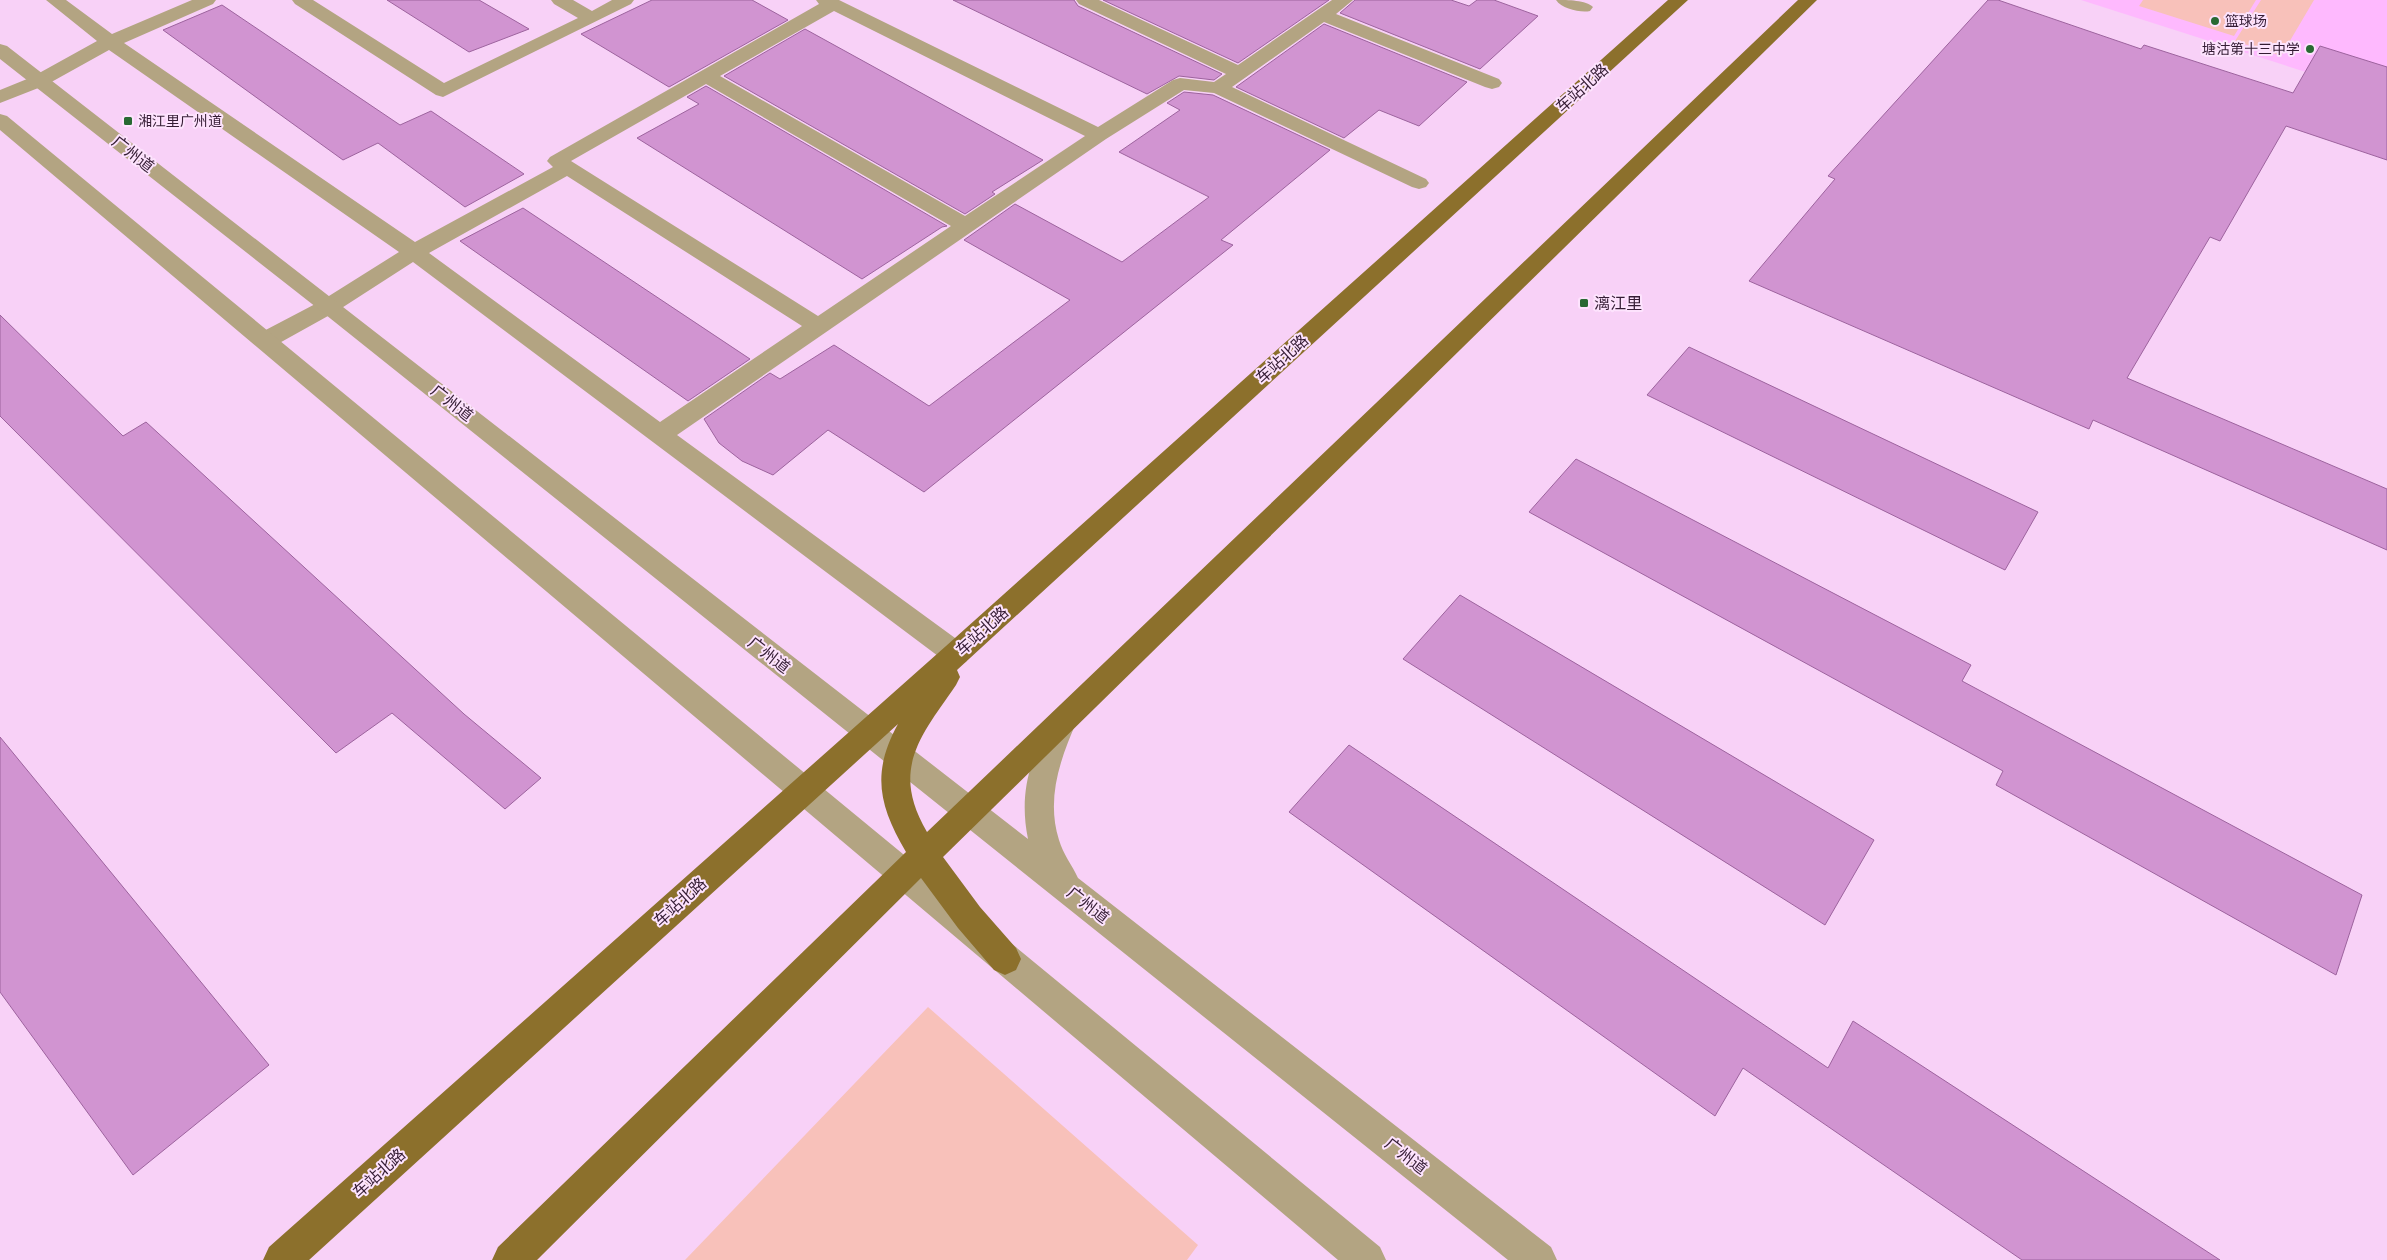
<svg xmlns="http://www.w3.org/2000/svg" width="2387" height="1260" font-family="'Roboto Serif','Noto Sans SC',serif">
  <rect width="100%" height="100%" fill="#f8d1f7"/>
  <path fill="#feb9fe" d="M2081,0H2387V98Z"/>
  <path fill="#f8c1ba" d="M2143,0H2256L2234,36L2139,6Z
    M2261,0H2314L2281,56L2235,41Z
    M928,1007L1198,1245L1187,1260H685Z"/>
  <path fill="#d194d1" stroke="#9d639e" d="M387,0H479L529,29L469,52Z
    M652,0H752L788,20L669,87L581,34Z
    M953,0H1074L1078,6L1222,74L1214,80L1179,76L1147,94Z
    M1103,0H1329L1238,63Z
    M1355,0H1451L1469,6L1477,0H1494L1538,16L1480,69L1340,13Z
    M1988,0H1998L2141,49L2144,45L2293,93L2320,46L2387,67V160L2286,126L2220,241L2210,237L2127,378L2387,489V550L2093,420L2089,429L1749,281L1835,179L1828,176Z
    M222,5L400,125L431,111L524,174L465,207L378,143L343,160L163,30Z
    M1324,24L1467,82L1419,126L1379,110L1344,138L1236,87Z
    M805,29L1043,160L992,192L995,194L965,214L724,76Z
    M706,86L947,226L942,227L862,279L637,138L699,104L687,97Z
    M1184,92L1213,95L1330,150L1221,240L1233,245L924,492L828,430L773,475L742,461L719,443L704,419L770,373L780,379L834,345L929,406L1070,300L964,240L1015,204L1122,262L1209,197L1119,152L1180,110L1167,103Z
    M523,208L750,359L688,401L460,241Z
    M0,315L123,436L146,422L464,714L541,778L505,809L392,713L336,753L0,416Z
    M1689,347L2038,512L2005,570L1647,395Z
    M1576,459L1971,665L1962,681L2362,895L2336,975L1996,785L2003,771L1529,512Z
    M1460,595L1874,840L1825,925L1403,659Z
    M0,737L269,1065L133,1175L0,992Z
    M1349,745L1828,1068L1853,1021L2220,1260H2022L1743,1068L1715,1116L1289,812Z"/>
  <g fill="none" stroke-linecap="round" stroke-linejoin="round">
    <path fill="#b3a482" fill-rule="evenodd" d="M46,0H66L112,34L192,0H216L213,4L124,43L415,242L553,167L547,161L550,157L819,4L816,0H839L1098,127L1173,80L1180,78L1214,82L1226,74L1079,4L1076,0H1099L1238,65L1332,0H1353L1336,14L1499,79L1502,83L1499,87L1492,89L1485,87L1324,22L1232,87L1426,179L1429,183L1426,187L1419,189L1412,187L1214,93L1184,90L1106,139L677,435L966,646L970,654L966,662L956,665L946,662L413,262L337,311L274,346L266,348L258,346L254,340L258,334L321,301L399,252L109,50L46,85L0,103V90L32,77L97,41ZM834,11L1085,136L965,216L720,76ZM706,84L951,226L818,316L571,161ZM567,176L802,326L660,422L429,253Z
      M292,0H313L444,83L578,18L554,4L551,0H573L592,11L612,0H634L631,4L443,97L436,95L295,4Z
      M1556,0C1568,0 1586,0 1593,7L1590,11C1581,13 1562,9 1556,0Z"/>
    <path fill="#b3a482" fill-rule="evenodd" d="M0,44L7,46L1028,839C1018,790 1032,756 1053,712L1063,709L1073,712L1077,721C1060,759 1046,799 1059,840C1063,854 1072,865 1078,878L1551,1247L1557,1260H1508L321,311L0,59Z
      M0,114L7,116L1380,1247L1386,1260H1338L0,130Z"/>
    <path fill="#8c702c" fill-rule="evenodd" d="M1668,0H1688L957,670L960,677L956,685C921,736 890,769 927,832L1798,0H1817L943,857L980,907L1016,948L1021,959L1016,970L1005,975L994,970L958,928L921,878L537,1260H492L498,1247L906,852C879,806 871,773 898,724L309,1260H263L269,1247L946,646Z"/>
  </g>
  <g fill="#286932" stroke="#fde3fd" stroke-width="2">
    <circle cx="2215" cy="21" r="5"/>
    <circle cx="2310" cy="49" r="5"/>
    <rect x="123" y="116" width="10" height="10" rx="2.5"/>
    <rect x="1579" y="298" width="10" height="10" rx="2.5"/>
  </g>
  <g text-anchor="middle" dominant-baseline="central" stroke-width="4" stroke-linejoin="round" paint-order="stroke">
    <g font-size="14" fill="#341c34" stroke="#fde3fd" text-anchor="start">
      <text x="2225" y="21">篮球场</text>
      <text x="2300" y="49" text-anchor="end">塘沽第十三中学</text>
      <text x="138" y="121">湘江里广州道</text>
    </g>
    <g font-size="16" fill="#341c34" stroke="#fde3fd">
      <text transform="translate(1582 88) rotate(-42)">车站北路</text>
      <text transform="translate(133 154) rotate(38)">广州道</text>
      <text transform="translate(1282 359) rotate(-42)">车站北路</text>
      <text transform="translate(452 403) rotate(38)">广州道</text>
      <text transform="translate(982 631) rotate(-42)">车站北路</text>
      <text transform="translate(769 655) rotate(38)">广州道</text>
      <text transform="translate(680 902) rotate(-42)">车站北路</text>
      <text transform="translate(1088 905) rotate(38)">广州道</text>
      <text transform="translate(1406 1156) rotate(38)">广州道</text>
      <text transform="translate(379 1173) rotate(-42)">车站北路</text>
    </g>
    <g font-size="16" fill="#341c34" stroke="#fde3fd" text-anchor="start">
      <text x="1594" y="303">漓江里</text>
    </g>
  </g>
</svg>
